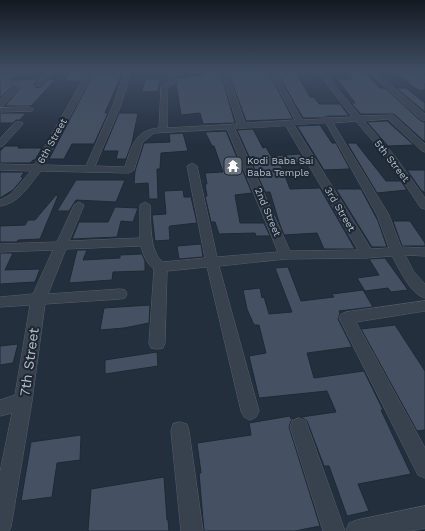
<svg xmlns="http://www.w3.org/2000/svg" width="425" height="531" font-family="'Work Sans',sans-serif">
  <rect width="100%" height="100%" fill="#242f3e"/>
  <path fill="#455162" stroke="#1f2835" d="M71,71H86L81,81H64Z
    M95,71H102L101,73H122L105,113H108L94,144H72L64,159H49Z
    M201,71H220L235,123L203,124L200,113L181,115L176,84L178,78H186V76L203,75Z
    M228,71H268L293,119L246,121Z
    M276,71H295L310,97H314L319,104H340L349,116H327L323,118H303Z
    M393,71H408L425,83V90H418Z
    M346,72H364L380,88H385L421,121L425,122V142L394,114H361L351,103H355L337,79H353Z
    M0,74H18L11,80L38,79L34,84L36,88L41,87L48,79H56L31,106H5L20,88L13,86L0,98Z
    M145,79H160L158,91L142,92Z
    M396,88H406L425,103V112Z
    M0,113H26L20,120H16L13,123H0Z
    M119,113H138L132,143L126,159H116L118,151H103Z
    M387,121L414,145L388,146L367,122Z
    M320,125L332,143H336L350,169L324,170L297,126Z
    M253,129L263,148L266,147L271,156L300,154L306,164L281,165L290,189L320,188L355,249H324L317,233L284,235L279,222L270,192H265L237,130Z
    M226,131L252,193L235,195L240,223H264L270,236H256L255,233L219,234L215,222H211L205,196H207L205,184H207L205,173L223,172L214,146H212L205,132Z
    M183,133L188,151L161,153L160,169H157L158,199H149L148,183L134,184L135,171L144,143L170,142L169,134Z
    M347,143H356L386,181H401L407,190L377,193Z
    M5,146H19L18,148H42L35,160H33L30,163H0V151Z
    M407,170H425V193L421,190Z
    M0,172H24L21,177L23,178L13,190L0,198Z
    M76,180H125L116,202L76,200L69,211H57Z
    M336,189H361L378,221L387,247H372Z
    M183,190L184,197H191L197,223L170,226L169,227L170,240L155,241L152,215L166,214L164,191Z
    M56,195L58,196L40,239L18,240L17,242H0V226L25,225L28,220H35Z
    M115,207L138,208L133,222L121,221L117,237L72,239L79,222H108Z
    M393,221H410L425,243V246H402Z
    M201,244L203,257L179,259L177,246Z
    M77,250H87L83,260L120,258V255L142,254L145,261V271L113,272L112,280L69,283Z
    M0,253H13L5,270L40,269L35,282L0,284Z
    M385,258L408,290L391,292L388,288L365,291L357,278L379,275L369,259Z
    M288,267L301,301L334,297L332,294L363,290L373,307L339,311L340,313L338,319L352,347L307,353L314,378L364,371L383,410H381L411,474L358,484L369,511L347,516L329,466H324L307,421L301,417L336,412L327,391L259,398L249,356L266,353L259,325H254L247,309L243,290L260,288L262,298L264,297L269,314L292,312L275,268Z
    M150,305L149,323L124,328L100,330L104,308Z
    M395,325L425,371V430L417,431L361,329Z
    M18,344L13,363L0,365V346Z
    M157,352L158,366L105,374V360Z
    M290,416L291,419L295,418L291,421L289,427L320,526L295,531H204L199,473H201L197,443L251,435L249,423Z
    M81,435L80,460L57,463L52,497L21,501L31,442Z
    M164,477L167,520H168L169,531H88L91,489Z"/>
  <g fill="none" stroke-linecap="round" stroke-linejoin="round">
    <g stroke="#565f6c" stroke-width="1">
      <path id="minor" d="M47,71H53L40,86H36V84Z
        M88,71H94L44,165L86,166L113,105L125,71H131L121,105L95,166L125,167C131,147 135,130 159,128L161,88L163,84L170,81V71H176V82L167,88V128L237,124L221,71H227L245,123L295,120L269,71H275L302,120L323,119L327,117L330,118L352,117L317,71H323L360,116L393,115L425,144V152L422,151L388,119L364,121L394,155L425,198V209L421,208L388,159L356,121L333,123L389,215L401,247L425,248V256L405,255L414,272L425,284V298C410,294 399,268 392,256L367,258L286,259L219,266L259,411L256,417L250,420L244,417L241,411L207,267L167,271L165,343L163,348L157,349L151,348L149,343L154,269C147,264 143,255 141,246L66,249L48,294L120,289L125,290L127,294L125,298L120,299L45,304L32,401L11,527L9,531H0V472L12,413L0,416V400L15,395L30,305L0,307V297L33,294L53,250L0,252V244L57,242L74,205L79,202L84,205L69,241L140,238V205L145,202L150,205C151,220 149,253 163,262L205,258L187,166L192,163L197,166L217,257L278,252L227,129L154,133L143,142L134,170L129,173L41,171C29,185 20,203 0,206V200L10,195L31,171L0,170V164L34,165ZM326,123L377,215L389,248L371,249L294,125ZM286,126L358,250L290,251L235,129Z
        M368,71H374L425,114V120H422Z
        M409,71H416L425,77V82Z
        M14,87L19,88L3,106H0V100Z
        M29,107L33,109L32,111L0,112V108Z
        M16,122H22L23,124L3,146L0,147V139Z
        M425,301V311L356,322L425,448V478L418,475L339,318L341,314L346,312Z
        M299,418L306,421L308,427L345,531H323L290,427L292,421Z
        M180,422L187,424L189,431L203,531H181L171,431L173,424Z
        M425,506V528L410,531H346L349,523L357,520Z"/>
    </g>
    <use href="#minor" fill="#38414e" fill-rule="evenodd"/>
  </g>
  <linearGradient id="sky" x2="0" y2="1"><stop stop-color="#141a22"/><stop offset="0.49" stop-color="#3f4d63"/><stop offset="1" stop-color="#3f4d63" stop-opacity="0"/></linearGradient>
  <rect width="425" height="145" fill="url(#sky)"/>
  <defs>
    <g id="temple-square" transform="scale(1)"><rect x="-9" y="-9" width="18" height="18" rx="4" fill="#6b7280" stroke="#1d2633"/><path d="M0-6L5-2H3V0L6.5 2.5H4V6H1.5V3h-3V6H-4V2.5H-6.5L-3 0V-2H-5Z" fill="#fff"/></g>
  </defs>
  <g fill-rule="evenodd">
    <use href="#temple-square" x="233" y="166"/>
  </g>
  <g text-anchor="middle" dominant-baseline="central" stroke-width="4" stroke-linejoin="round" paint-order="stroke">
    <g font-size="10" fill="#b4bcc9" stroke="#1d2633">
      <text transform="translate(52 141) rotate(-61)">6th Street</text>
      <text transform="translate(392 161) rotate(52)">5th Street</text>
      <text transform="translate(340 209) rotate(59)">3rd Street</text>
      <text transform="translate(268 212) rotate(67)">2nd Street</text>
    </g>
    <g font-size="10" fill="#b4bcc9" stroke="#1d2633" text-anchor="start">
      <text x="247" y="160">Kodi Baba Sai<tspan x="247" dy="12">Baba Temple</tspan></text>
    </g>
    <g font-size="14" fill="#b4bcc9" stroke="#1d2633">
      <text transform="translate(29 362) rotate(-82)">7th Street</text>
    </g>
  </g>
</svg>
